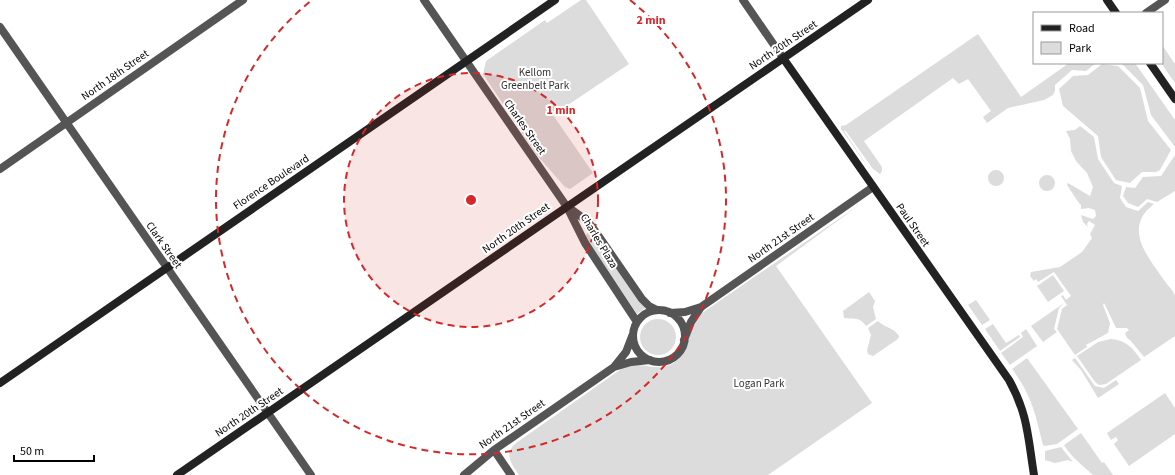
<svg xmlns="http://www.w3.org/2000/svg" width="1175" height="475" font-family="'Source Sans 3',sans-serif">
  <rect width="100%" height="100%" fill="#fff"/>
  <path fill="#dcdcdc" d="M581,0H586L629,64L553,115L593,173L570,189L565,187L536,154L483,74L486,61L545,20L547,23Z
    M978,34L1021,97L1069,63H1096L1086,71L1072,70L1055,85V91L1053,95L1044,100L1008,108L987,123L983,117L991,111L968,79L959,84L953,78L864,141L882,167V171L880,174L873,169L845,130L844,131L872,173L841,129V126L846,125Z
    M1162,45L1175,64V83L1161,63Z
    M1121,63H1135L1175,120V147L1151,115L1143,85Z
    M1102,64L1118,66L1140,88L1148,121L1171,150L1160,170L1156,172H1142L1130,183L1116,180L1101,157L1098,136L1063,106L1059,89L1073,76L1088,75Z
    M1080,126L1094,137L1098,159L1114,183L1122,186L1120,198L1126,207L1138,211L1148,202L1154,204C1121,229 1150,259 1166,283C1169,287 1174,291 1175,296C1175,305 1175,325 1175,336L1144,357L1130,340L1127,338L1125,333L1129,330L1127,328H1116L1104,303L1103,305L1110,323L1108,333L1086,345L1087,347L1075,355L1057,329L1062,309L1067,305L1061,296L1063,295L1066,300L1071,296L1054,272L1038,282L1036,279L1034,281L1030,276L1031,272L1060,267L1082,252L1092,238L1090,234L1095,225L1089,221L1087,224L1088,227L1083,222L1081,215L1093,219L1096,216L1095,210L1089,208L1081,209V205C1076,200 1072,192 1067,185L1068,183L1090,196L1093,187L1087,173L1076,161L1071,151L1070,139L1066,131L1075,130Z
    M1175,155V191L1157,202L1147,199L1138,207L1128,203L1123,196L1126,187L1135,188L1143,177L1161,176Z
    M988 178a8 8 0 1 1 16 0a8 8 0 1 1-16 0Z
    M1039 183a8 8 0 1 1 16 0a8 8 0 1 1-16 0Z
    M862,203L776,266L872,403L768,475H519C512,464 503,454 516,443L624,367C640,360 655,372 670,365C692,355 686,328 702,313Z
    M588,232L592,234L645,308L637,314L585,237Z
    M1053,275L1064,291L1048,302L1037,286Z
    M869,292L875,301L873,307L876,319L866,326C859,316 854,320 844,318L843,311Z
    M976,300L990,320L982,325L968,305Z
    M1064,303L1059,308L1054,329L1057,332L1043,342L1031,326Z
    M640 337a18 18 0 1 1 36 0a18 18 0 1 1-36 0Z
    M878,321C885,328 893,327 899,336L898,339L873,356L868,354L867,350L871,335L868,328Z
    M993,324L1006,343L1019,335L1020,337L1000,351L985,329Z
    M1026,329L1037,346L1010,365L1001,353L1023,337L1021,333Z
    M1111,339C1126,340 1133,348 1141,360L1106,384L1099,385L1095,382L1077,356L1098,342Z
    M1027,358L1078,429L1057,444L1045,446L1043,445C1035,413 1032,396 1012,369Z
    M1075,358L1095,386L1104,388L1116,380L1119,384L1098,398L1081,370L1072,360Z
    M1165,393L1175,408V434L1129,466L1114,444L1118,440L1116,437L1111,440L1107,433Z
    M1081,433L1102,463L1104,462L1113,475H1093C1082,465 1071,457 1064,445Z
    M1061,447L1073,462L1068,460L1055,463L1045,460V451Z"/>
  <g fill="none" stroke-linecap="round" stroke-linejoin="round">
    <path stroke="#555" stroke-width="8" d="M424,0L567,207L585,243L637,322
      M743,0L783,58
      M1146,13L1165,0
      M0,27L311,475
      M0,169L243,0
      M568,207L587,221L593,228L642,299L649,306L657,310
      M633 336a26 26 0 1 1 52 0a26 26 0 1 1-52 0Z
      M670,313L685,312L701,307
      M684,340L691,322L701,307L873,187
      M614,367L631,362L650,360
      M494,450L511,475
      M464,475L494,450L614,367L626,352L633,334"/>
    <path stroke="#222" stroke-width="8" d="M1107,0L1116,13
      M783,58L1009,380C1028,414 1028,438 1034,475
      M1150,63L1175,99
      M0,383L555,0
      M177,475L868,0"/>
  </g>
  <circle cx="471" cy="200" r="127" fill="#d62828" fill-opacity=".12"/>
  <g fill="none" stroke="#d62828" stroke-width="2" stroke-dasharray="7 5">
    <circle cx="471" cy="200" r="127"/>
    <path d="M630 0A255 255 0 1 1 312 0"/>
  </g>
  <g text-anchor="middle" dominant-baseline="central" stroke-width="4" stroke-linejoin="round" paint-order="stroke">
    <g font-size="11" fill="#000" stroke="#fff">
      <text transform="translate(783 45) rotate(-34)">North 20th Street</text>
      <text transform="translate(115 75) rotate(-35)">North 18th Street</text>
      <text transform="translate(525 127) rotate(55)">Charles Street</text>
      <text transform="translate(271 182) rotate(-34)">Florence Boulevard</text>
      <text transform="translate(913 225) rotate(55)">Paul Street</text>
      <text transform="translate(516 228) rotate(-35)">North 20th Street</text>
      <text transform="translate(781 238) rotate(-35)">North 21st Street</text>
      <text transform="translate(599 241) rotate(59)">Charles Plaza</text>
      <text transform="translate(164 245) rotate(55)">Clark Street</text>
      <text transform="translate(249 412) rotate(-34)">North 20th Street</text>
      <text transform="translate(512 424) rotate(-35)">North 21st Street</text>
    </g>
    <g font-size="11" fill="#333" stroke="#fff">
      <text x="535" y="72">Kellom<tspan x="535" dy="13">Greenbelt Park</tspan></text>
      <text x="759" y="383">Logan Park</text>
    </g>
  </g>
  <circle cx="471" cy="200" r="6" fill="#d62828" stroke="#fff" stroke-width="2"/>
  <g font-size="12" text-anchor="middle" font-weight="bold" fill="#d62828" stroke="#fff" stroke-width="4" stroke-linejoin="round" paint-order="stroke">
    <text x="651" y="24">2 min</text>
    <text x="561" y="114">1 min</text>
  </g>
  <rect x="1033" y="12" width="130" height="52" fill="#ffffff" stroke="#999999"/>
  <rect x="1041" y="25" width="20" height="6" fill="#222222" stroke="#999999"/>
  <text x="1069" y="32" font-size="12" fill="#000000">Road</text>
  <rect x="1041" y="42" width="20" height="12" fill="#dcdcdc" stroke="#999999"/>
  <text x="1069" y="52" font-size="12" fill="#000000">Park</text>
  <path d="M14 455v6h80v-6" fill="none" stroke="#000000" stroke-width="2"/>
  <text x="20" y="455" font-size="12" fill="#000000" stroke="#ffffff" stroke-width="3" paint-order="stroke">50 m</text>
</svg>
